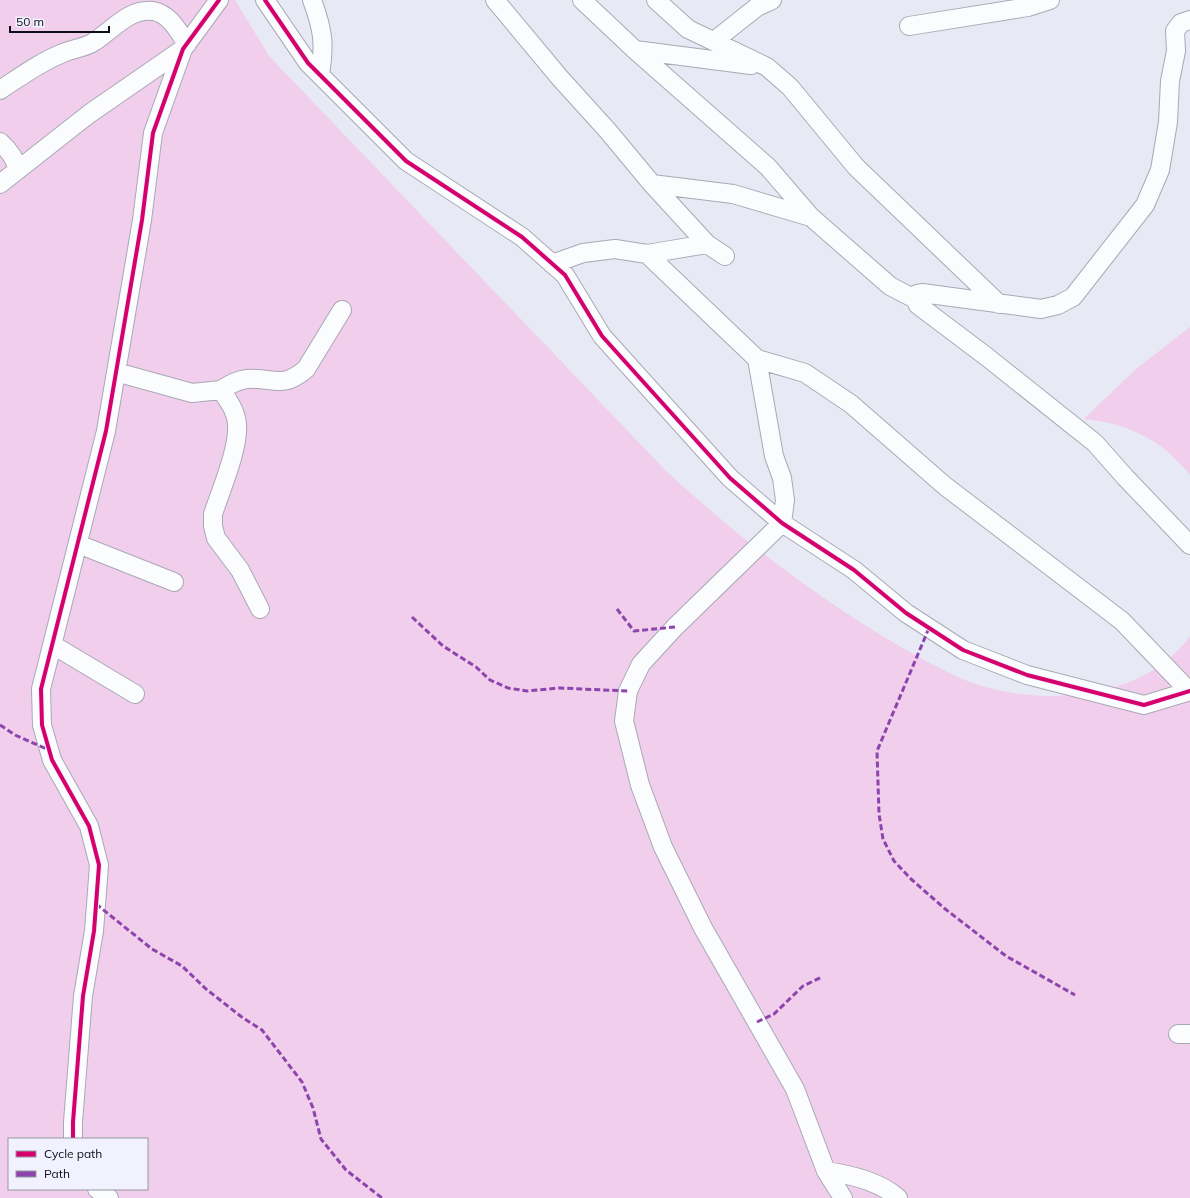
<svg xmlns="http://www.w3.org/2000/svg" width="1190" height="1198" font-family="Mulish,sans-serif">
  <rect width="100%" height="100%" fill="#e7e9f5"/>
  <path fill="#f0ceec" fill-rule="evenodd" d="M0,0H235L269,56L666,471C738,537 815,597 899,646C927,661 954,678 985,687C1022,697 1060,699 1098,691C1134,684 1168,667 1190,636V1198H0ZM9,1139H147V1189H9Z
    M1190,327V475C1163,440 1127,423 1084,419L1136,369Z"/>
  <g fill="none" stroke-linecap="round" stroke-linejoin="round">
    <g stroke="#a8a9b4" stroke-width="20">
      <path id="minor" d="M265,0L308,63L406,161L522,237L565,275L602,336L730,478L782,523L854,570L906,613L963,650L1027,675L1144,705L1190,691
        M312,0C323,30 325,43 320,75
        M495,0L560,78L608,131L652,184L707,244L725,256
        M582,0L635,50L768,167L811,217L890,286L915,299
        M656,0L688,29L767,67L790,87L856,167L999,304
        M1190,20L1181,23L1175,31L1176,51L1170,81L1168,122L1160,170L1145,205L1073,297L1058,305L1041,309L922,293L917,294L915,299L918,305L987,357L1095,443L1125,477L1190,545
        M909,26L1028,7L1050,0
        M714,41L757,7L772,0
        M635,50L751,65
        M0,90C20,77 40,62 63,53C72,49 83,48 92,43C111,32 128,8 153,11C170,14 178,31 187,44
        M0,142C9,150 15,158 18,170
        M0,184L89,114L183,49
        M652,184L733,194L811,217
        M647,254L707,244
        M552,264L583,253L615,249L647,254L757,359L805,373L851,404L945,486L1122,621L1189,691
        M757,359L774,456L782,478L785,500L782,523L675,627L641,664L628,691L624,721L640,785L663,847L703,928L795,1089L826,1171L843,1198
        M116,372L192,393L221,390C228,400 236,411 237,424C239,448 221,490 213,514V526L216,538L240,570L260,609
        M221,390C229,385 237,380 247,379C274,377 281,390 306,369L342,310
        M78,544L174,582
        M53,645L135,694
        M1178,1034H1190
        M73,1139V1122L83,996L94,931L99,865L89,826L52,760L42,725L41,689L106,431L142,220L153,133L183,49L219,0
        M826,1171C851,1175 879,1181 898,1198
        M97,1189L109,1198"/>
    </g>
    <use href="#minor" stroke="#fbfcfe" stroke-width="18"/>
    <path stroke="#8e44ad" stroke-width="3" stroke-dasharray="6 3" stroke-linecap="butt" d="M617,609L634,631L675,627
      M412,617L443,646L476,667L490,680L508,688L527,691L559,688L628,691
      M929,628L877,751L879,814L883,839L894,861L911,879L944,908L1006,956L1075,995
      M0,725L15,735L49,750
      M96,904L152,949L182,966L206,989L243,1018L262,1030L302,1082L313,1108L321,1139L346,1170L382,1198
      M757,1022L774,1014L803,986L822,977"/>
    <g stroke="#f1f2fe" stroke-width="6">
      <path id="cycleway" d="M265,0L308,63L406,161L522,237L565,275L602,336L730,478L782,523L854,570L906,613L963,650L1027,675L1144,705L1190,691
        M73,1139V1122L83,996L94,931L99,865L89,826L52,760L42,725L41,689L106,431L142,220L153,133L183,49L219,0"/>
    </g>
    <use href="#cycleway" stroke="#d6006c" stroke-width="4"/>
  </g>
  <rect x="8" y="1138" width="140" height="52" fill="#f1f2fe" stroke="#9697a2"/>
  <rect x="16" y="1151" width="20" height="6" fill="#d6006c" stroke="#9697a2"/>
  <text x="44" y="1158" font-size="12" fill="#0d0e17">Cycle path</text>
  <rect x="16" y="1171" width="20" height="6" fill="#8e44ad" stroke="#9697a2"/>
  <text x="44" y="1178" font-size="12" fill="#0d0e17">Path</text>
  <path d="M10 26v6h99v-6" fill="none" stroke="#0d0e17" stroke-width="2"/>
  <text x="16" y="26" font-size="12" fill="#0d0e17" stroke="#f1f2fe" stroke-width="3" paint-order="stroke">50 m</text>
</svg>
